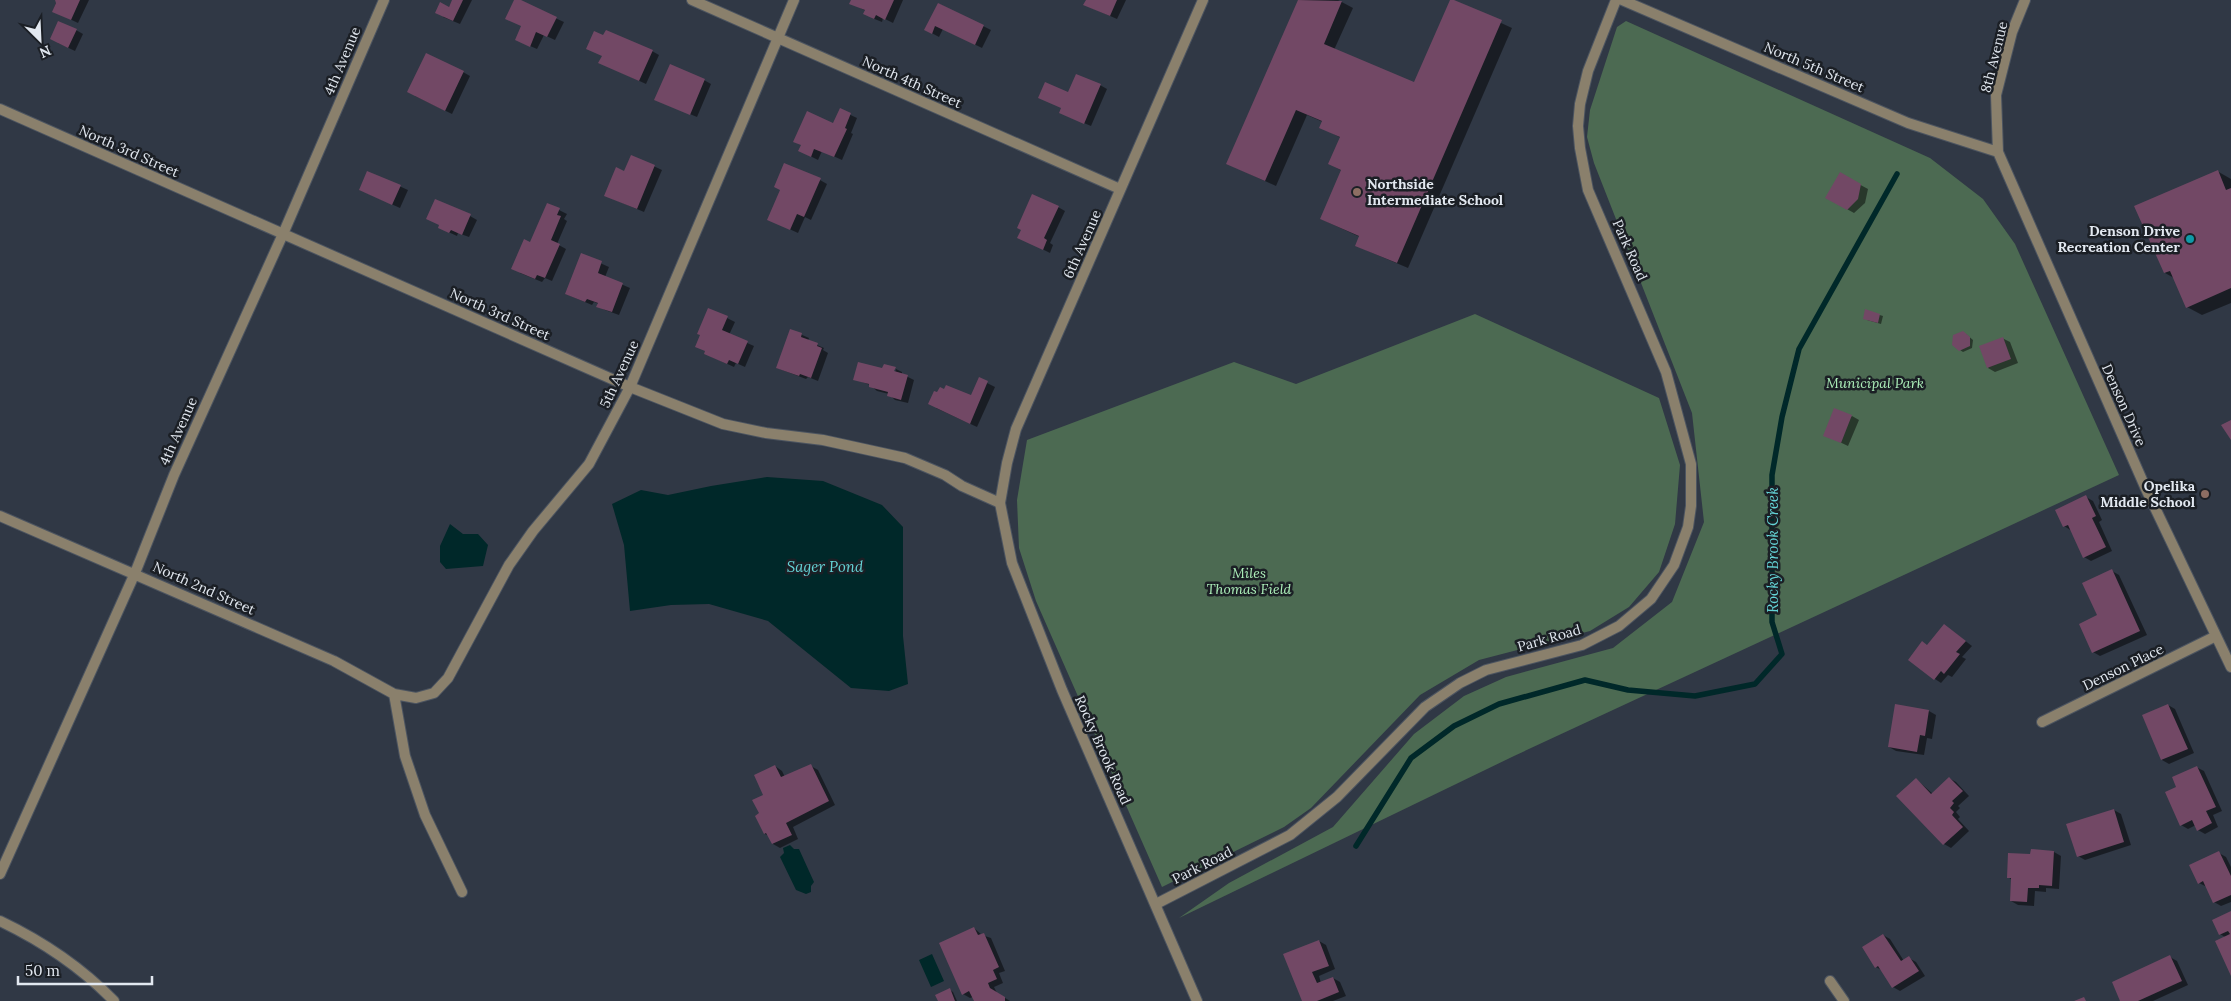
<svg xmlns="http://www.w3.org/2000/svg" width="2231" height="1001" font-family="Lora,serif">
  <rect width="100%" height="100%" fill="#303845"/>
  <path fill="#4c6a52" d="M1626,21L1930,158L1983,199L2015,244L2119,475L1514,756L1179,918L1229,883L1333,827L1414,734L1464,696L1506,677L1613,648L1672,602L1704,522L1692,413L1594,163L1587,137L1590,110L1617,27Z
    M1475,314L1659,398L1680,465L1675,524L1659,572L1629,607L1590,631L1479,660L1420,695L1311,808L1284,827L1162,887L1036,601L1019,548L1017,500L1027,440L1234,362L1296,384Z"/>
  <path fill="#002829" d="M767,477L823,481L882,505L903,527V636L908,684L889,691L851,688L768,621L709,604L671,605L630,611L624,545L612,504L641,490L668,495L711,486Z
    M450,524L463,534H478L488,545L483,566L446,569L440,562V546Z
    M790,845L794,849H799L814,882L811,886V892L806,894L796,890L780,857L784,853L783,848Z
    M932,954L944,981L931,987L919,960Z"/>
  <path fill="#0007" d="M57,0H89L78,23L53,11Z
    M453,0H472L460,24L443,17Z
    M515,0L564,22L555,40L544,35L537,49L523,43L522,26Z
    M852,0H903L893,23L883,18L882,22L872,18L866,11L851,3Z
    M1087,0H1126L1117,19L1085,5Z
    M1299,0H1338L1353,8L1334,50L1415,84L1451,0L1512,28L1408,268L1368,251L1357,245L1360,237L1321,219L1342,171L1330,164L1341,138L1321,127L1323,122L1307,115L1276,186L1228,164Z
    M939,4L991,30L982,48L943,29L939,37L926,30Z
    M76,30L83,34L75,51L58,43Z
    M652,51L659,55L646,84L607,66Z
    M463,72L470,76L452,114L415,96Z
    M704,80L711,84L697,117L663,103Z
    M1100,85L1107,89L1091,126L1067,116L1062,108L1069,93Z
    M840,110L857,118L851,133L853,134L842,160L822,151L818,160L806,154L834,124Z
    M632,156L662,170L644,212L613,199Z
    M2217,171L2231,179V303L2202,315L2187,307L2174,278L2165,273Z
    M368,172L408,190L400,208L360,190Z
    M1840,174L1868,189L1865,203L1854,213L1827,198Z
    M820,180L827,184L811,220L805,217L798,233L776,223Z
    M547,204L567,214L564,219L567,221L557,244L566,249L552,281L545,278L542,282L520,273Z
    M1058,207L1065,211L1050,243L1053,245L1050,253L1026,241Z
    M470,216L477,220L469,237L458,233L457,236L446,231Z
    M582,255L609,267L605,277L630,288L619,315L605,310L598,306L599,304L594,302L592,305L566,294Z
    M709,309L735,322L729,335L754,346L745,367L736,363L734,367L712,357Z
    M1866,311L1883,316L1881,324L1867,320Z
    M791,330L809,338L808,341L824,348L823,350L828,353L818,381L808,377L806,379L777,368Z
    M1966,334L1973,340L1972,348L1963,352L1960,350Z
    M2002,338L2010,342L2018,363L1995,372L1988,368Z
    M896,369L902,372V374L914,380L908,403L895,400L889,394L877,391L870,385L855,379L894,377Z
    M979,379L995,387L977,427L936,408L972,397Z
    M1852,416L1859,420L1848,446L1825,435Z
    M2086,497L2093,501L2102,520L2099,522L2112,551L2091,561L2084,557L2072,531L2064,526Z
    M2112,571L2119,575L2147,635L2100,656L2093,652L2099,616Z
    M1951,630L1972,646L1962,657L1966,659L1952,677L1948,675L1941,683L1935,679L1922,642L1928,646Z
    M2168,705L2175,709L2194,753L2169,764L2162,760L2143,716Z
    M1929,711L1936,715L1932,739L1927,738L1924,755L1896,751L1889,747Z
    M775,766L782,771L785,777L811,766L818,770L835,805L793,827L798,839L780,848L773,844L769,836L765,834L761,814L765,795Z
    M2196,767L2204,771L2222,811L2213,815L2218,827L2205,834L2198,830L2196,825L2188,829L2181,825L2178,787Z
    M1949,778L1956,782L1969,796L1958,806L1960,808L1956,812L1960,817L1958,819L1969,831L1951,848L1944,844L1898,796L1916,779L1933,794Z
    M2114,810L2121,814L2131,845L2085,860L2078,856Z
    M2054,852L2061,856L2059,889L2046,888V892L2035,891L2034,906L2018,905L2011,901L2012,880L2008,877L2032,855Z
    M2219,853L2226,857L2231,867V902L2221,906L2214,902L2207,887L2199,883Z
    M2231,912V973L2225,937L2220,934Z
    M974,928L982,935L991,938L1005,971L999,973L1003,983L994,987L997,993L1010,1001H974L973,997L970,998L963,994Z
    M1883,935L1890,939L1904,961L1909,958L1916,962L1925,976L1900,991L1893,987L1883,971L1876,967Z
    M1319,941L1326,945L1335,969L1319,976L1321,983L1333,978L1340,982L1346,996L1333,1001H1303Z
    M2170,957L2177,961L2188,985L2153,1001H2122Z
    M950,990L953,992L957,1001H939Z"/>
  <g fill="none" stroke-linecap="round" stroke-linejoin="round">
    <path stroke="#002829" stroke-width="5.5" d="M1356,846L1411,758L1454,726L1499,704L1585,680L1628,690L1695,696L1755,684L1782,654L1772,622V475L1782,417L1799,349L1897,174"/>
  </g>
  <path fill="#724865" d="M55,0H80L71,20L52,12L56,3Z
    M452,0H463L453,21L435,13L440,2L449,7Z
    M514,0H521L557,17L547,37L536,32L530,47L515,40L521,26L505,19Z
    M851,0H894L885,20L876,15L874,19L863,14L865,10L849,4Z
    M1086,0H1117L1110,16L1083,5Z
    M1298,0L1342,1L1324,44L1414,82L1450,0H1454L1502,20L1397,263L1355,246L1359,236L1320,219L1341,170L1328,164L1340,137L1319,128L1322,121L1296,110L1265,181L1226,164Z
    M938,3L984,25L975,45L935,26L932,34L924,30Z
    M58,21L77,29L68,48L50,39Z
    M606,30L653,50L639,81L598,63L602,56L586,49L594,31L603,35Z
    M426,53L464,71L445,111L407,92Z
    M670,64L705,79L690,115L654,100Z
    M1076,74L1101,84L1084,124L1059,113L1061,108L1038,98L1045,82L1068,92Z
    M840,108L851,113L845,128L847,129L834,157L814,149L811,157L798,151L801,145L793,142L807,111L833,123Z
    M631,155L655,165L637,209L604,196L616,167L624,171Z
    M784,163L821,178L804,217L797,214L790,230L767,220L780,190L774,187Z
    M2218,170L2226,190L2231,188V288L2186,308L2170,271L2164,273L2134,206Z
    M367,171L401,185L392,205L359,190Z
    M1840,172L1861,184L1858,199L1847,210L1825,198Z
    M1032,194L1059,206L1044,238L1047,240L1043,250L1017,238L1021,230L1017,228Z
    M435,199L471,214L462,235L451,230L449,233L438,228L439,225L426,219Z
    M547,203L560,208L557,215L561,216L551,240L560,244L545,278L537,275L535,279L511,269L524,239L530,242Z
    M581,253L602,261L598,273L623,283L612,312L596,307L598,303L587,299L585,302L565,294Z
    M708,308L728,316L722,330L748,341L738,364L729,360L727,364L704,354L705,351L695,347L700,335L697,334Z
    M1865,309L1880,314L1878,323L1863,319Z
    M790,329L802,333L801,337L818,343L817,346L822,348L811,378L800,374L799,376L776,368Z
    M1963,331L1970,337V346L1959,351L1952,345L1953,335Z
    M2003,337L2011,359L1987,368L1979,346Z
    M858,362L882,368L884,364L896,367L894,371L908,375L901,400L887,396L888,392L869,387V384L853,380Z
    M979,377L988,381L970,424L928,404L934,391L937,392L940,387L944,389L946,385L971,395Z
    M1834,408L1852,415L1841,443L1823,436Z
    M2231,420V440L2221,425Z
    M2086,495L2096,516L2092,518L2106,547L2083,558L2068,525L2063,527L2055,510Z
    M2112,569L2140,631L2092,653L2079,624L2097,615L2082,583Z
    M1944,624L1966,641L1956,652L1960,654L1944,674L1941,671L1934,680L1908,660L1922,641L1927,645Z
    M1895,704L1929,710L1925,736L1920,735L1917,752L1888,747Z
    M2168,704L2188,749L2161,760L2142,715Z
    M811,764L829,801L786,823L792,835L772,844L766,833L764,834L755,816L759,813L752,800L763,795L754,775L775,765L781,777Z
    M2197,766L2216,807L2206,811L2212,823L2197,831L2192,820L2180,826L2165,792L2176,787L2172,777Z
    M1949,777L1963,791L1952,801L1954,803L1950,808L1954,812L1952,815L1963,827L1943,845L1896,796L1916,778L1931,794Z
    M2114,809L2124,842L2077,857L2066,824Z
    M2031,849L2054,851L2052,886L2039,885V888H2028L2027,902L2010,901L2011,878H2007L2008,853L2030,854Z
    M2219,851L2231,876V895L2213,903L2203,881L2198,884L2189,865Z
    M2231,911V976L2215,941L2230,934L2228,931L2219,935L2212,920Z
    M974,927L978,935L984,933L999,967L993,970L997,979L988,983L990,988L1005,997V1001H974L969,991L962,995L939,943Z
    M1883,934L1901,961L1909,956L1919,971L1892,988L1878,966L1875,968L1862,947Z
    M1319,940L1329,966L1312,972L1317,983L1333,977L1339,992L1317,1001H1302L1283,954Z
    M2170,955L2182,981L2138,1001H2120L2112,982Z
    M950,988L955,1001H938L935,995Z
    M2084,997L2086,1001H2074Z"/>
  <g fill="none" stroke-linecap="round" stroke-linejoin="round">
    <g stroke="#4c5460" stroke-width="12">
      <path id="minor" d="M692,0L1120,189
        M1622,0L1908,123L1998,152
        M2025,0L2012,32L1996,95L1998,152L2146,489L2231,667
        M0,109L630,387L723,424L766,433L823,440L905,458L945,475L962,486L1000,503L1007,463L1016,429L1203,0
        M0,516L334,661L394,694L416,698L434,693L448,678L509,565L533,531L589,464L630,387L794,0
        M394,694L405,756L425,815L462,892
        M2042,722L2216,636
        M0,874L135,573L174,475L283,234L384,0
        M1156,904L1290,835L1337,797L1425,707L1460,683L1486,670L1582,645L1619,626L1651,599L1674,565L1688,527L1691,506V464L1666,372L1588,190L1580,148L1578,126L1580,104L1588,71L1616,0
        M0,921C44,942 80,966 114,1001
        M1830,981L1844,1001"/>
    </g>
    <g stroke="#4c5460" stroke-width="12">
      <path id="tertiary" d="M1000,503L1012,563L1062,690L1197,1001"/>
    </g>
    <use href="#minor" stroke="#8a806c" stroke-width="10"/>
    <use href="#tertiary" stroke="#8a806c" stroke-width="10"/>
  </g>
  <g fill="#8d6e63" stroke="#1b1f25" stroke-width="2">
    <circle cx="1357" cy="192" r="5"/>
    <circle cx="2205" cy="494" r="5"/>
  </g>
  <circle fill="#0f9aa8" stroke="#1b1f25" stroke-width="2" cx="2190" cy="239" r="5"/>
  <g text-anchor="middle" dominant-baseline="central" stroke-width="5" stroke-linejoin="round" paint-order="stroke">
    <g font-size="14" fill="#e2e8f0" stroke="#1b1f25">
      <text transform="translate(1994 57) rotate(-76)">8th Avenue</text>
      <text transform="translate(342 61) rotate(-67)">4th Avenue</text>
      <text transform="translate(1814 67) rotate(23)">North 5th Street</text>
      <text transform="translate(912 82) rotate(24)">North 4th Street</text>
      <text transform="translate(129 151) rotate(24)">North 3rd Street</text>
      <text transform="translate(1082 244) rotate(-66)">6th Avenue</text>
      <text transform="translate(1630 250) rotate(66)">Park Road</text>
      <text transform="translate(500 314) rotate(24)">North 3rd Street</text>
      <text transform="translate(619 374) rotate(-65)">5th Avenue</text>
      <text transform="translate(2124 405) rotate(66)">Denson Drive</text>
      <text transform="translate(178 431) rotate(-66)">4th Avenue</text>
      <text transform="translate(204 588) rotate(24)">North 2nd Street</text>
      <text transform="translate(1549 638) rotate(-16)">Park Road</text>
      <text transform="translate(2123 667) rotate(-26)">Denson Place</text>
      <text transform="translate(1103 750) rotate(66)">Rocky Brook Road</text>
      <text transform="translate(1202 865) rotate(-27)">Park Road</text>
    </g>
    <g font-size="14" font-weight="bold" fill="#e2e8f0" stroke="#1b1f25" text-anchor="end">
      <text x="1367" y="184" text-anchor="start">Northside<tspan x="1367" dy="16">Intermediate School</tspan></text>
      <text x="2180" y="231">Denson Drive<tspan x="2180" dy="16">Recreation Center</tspan></text>
      <text x="2195" y="486">Opelika<tspan x="2195" dy="16">Middle School</tspan></text>
    </g>
    <g font-size="14" font-style="italic" fill="#adf0ba" stroke="#1b1f25">
      <text x="1875" y="383">Municipal Park</text>
      <text x="1249" y="573">Miles<tspan x="1249" dy="16">Thomas Field</tspan></text>
    </g>
    <g font-size="15" font-style="italic" fill="#64d3d6" stroke="#1b1f25">
      <text transform="translate(1772 550) rotate(-90)">Rocky Brook Creek</text>
      <text x="825" y="566">Sager Pond</text>
    </g>
  </g>
  <g transform="translate(40 40) rotate(156)" stroke="#1b1f25" stroke-width="4" paint-order="stroke">
  <path d="M0-4L9 19L0 12L-9 19Z" fill="#e2e8f0"/>
  <text y="-8" font-size="14" font-weight="bold" text-anchor="middle" fill="#e2e8f0">N</text>
  </g>
  <path d="M18 976v8h134v-8" fill="none" stroke="#e2e8f0" stroke-width="2.5"/>
  <text x="25" y="976" font-size="15" fill="#e2e8f0" stroke="#1b1f25" stroke-width="4" paint-order="stroke">50 m</text>
</svg>
